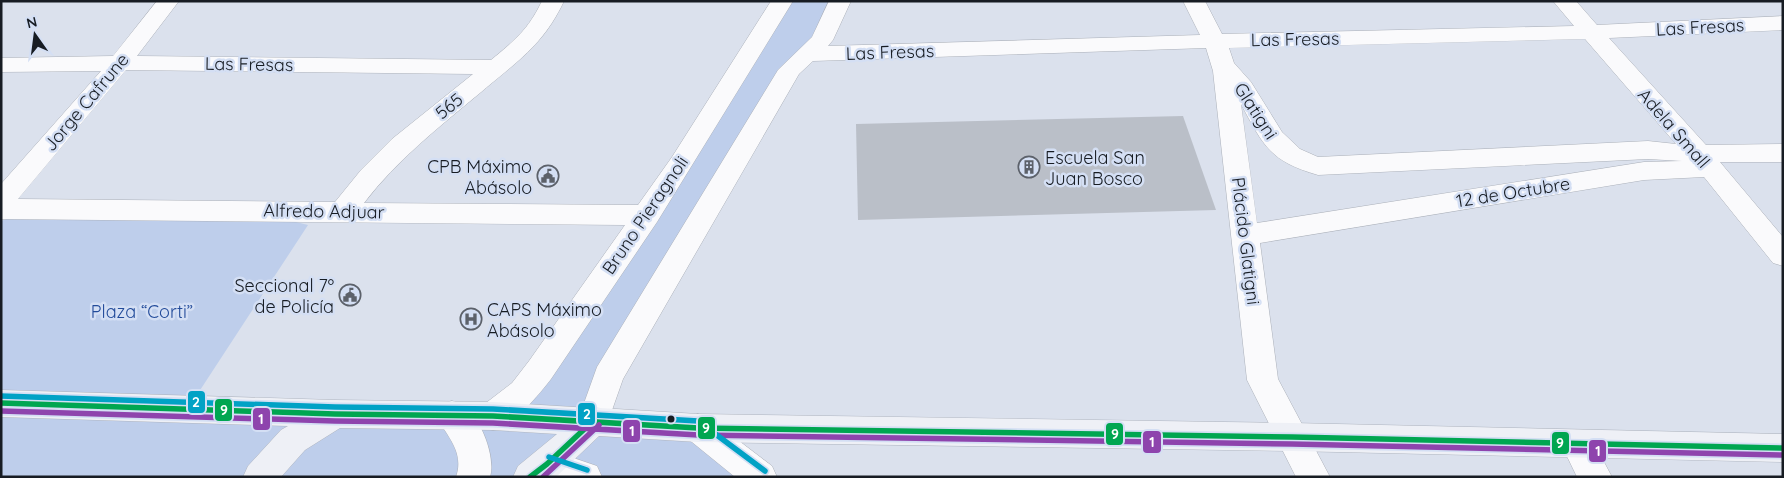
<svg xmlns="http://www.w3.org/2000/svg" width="1784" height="478" font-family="Quicksand,sans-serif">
  <rect width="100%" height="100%" fill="#dbe1ed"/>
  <path fill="#beceeb" d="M782,1H840L790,70L594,420L698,428L760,477H1V403L493,416Z
    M16,216L296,222L308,225L191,404L1,398V221Z"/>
  <path fill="#babfc8" d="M1183,116L1216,210L858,220L856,124Z"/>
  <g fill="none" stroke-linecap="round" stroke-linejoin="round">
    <g stroke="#abb0b9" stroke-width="1">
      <path id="minor" d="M157,1H179L137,56L491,60C515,40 528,30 542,1H564C543,46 516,62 480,93C439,127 397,160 364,203L638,205L672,157L771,1H793L657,222L551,379C541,392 510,430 493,430C490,430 485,427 482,426L477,416L482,406L512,383L529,361L625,225L1,219V184L101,71L1,72V58L113,56ZM126,70L473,74L392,139L361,170L335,202L18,199Z
        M829,1H851L833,40L828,46L1200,35L1183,1H1205L1222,34L1574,26L1553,1H1576L1597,25L1783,16V30L1609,38L1706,145L1783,144V162H1720L1783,237V266L1773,263L1704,177L1644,180L1260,243L1278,379L1330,477H1296L1247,380L1213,71L1206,48L813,61L799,74L623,379L605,430L594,434L583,430L578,420L597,367L778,70L812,37ZM1585,39L1676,144L1648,141L1318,157L1300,149L1282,132L1251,82L1234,63L1229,48ZM1241,104C1264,147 1270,161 1318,175L1648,159L1682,161L1644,162L1257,223Z
        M452,401C455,402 461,403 463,405C481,418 496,457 490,477H456C465,451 446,436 436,415L441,405Z
        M698,414L709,418L772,466L777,477H735L687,438L682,428L687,418Z
        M1577,430L1589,434L1612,477H1577L1561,444L1565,434Z
        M547,449L597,466L602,477H541L535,474L530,464L535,454Z"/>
    </g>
    <g stroke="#aeb4bf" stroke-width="1">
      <path id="major" d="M1,390L335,400L493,402L590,408L594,406L600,408L698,414L1292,423L1783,434V462L1292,451L698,442L599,436L556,477H513L518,466L557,434L493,430L340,428L305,450L281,477H243L248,466L281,430L288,426L1,417Z"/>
    </g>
    <use href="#minor" fill="#fafafc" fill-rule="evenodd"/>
    <use href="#major" fill="#eef0f6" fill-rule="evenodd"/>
    <g stroke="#d4dff4" stroke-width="9">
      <path id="bus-1" d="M1,403L335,414L493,416L698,428L1292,437L1783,448
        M530,477L547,464L594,420"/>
    </g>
    <g stroke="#d4dff4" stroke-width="9">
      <path id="bus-2" d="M1,411L335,421L493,423L698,435L1292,444L1783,455
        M543,477L599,425"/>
    </g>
    <g stroke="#d4dff4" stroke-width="9">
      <path id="bus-3" d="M1,396L335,407L493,409L698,421L765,471
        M549,457L587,470"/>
    </g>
    <use href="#bus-1" stroke="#00a651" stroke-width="5.5"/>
    <use href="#bus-2" stroke="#8e44ad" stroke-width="5.5"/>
    <use href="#bus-3" stroke="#01a2c5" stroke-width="5.5"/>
  </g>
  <defs>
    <g id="building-ring" transform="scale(1.125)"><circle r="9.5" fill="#d4dff4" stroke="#5c616a" stroke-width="1.5"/><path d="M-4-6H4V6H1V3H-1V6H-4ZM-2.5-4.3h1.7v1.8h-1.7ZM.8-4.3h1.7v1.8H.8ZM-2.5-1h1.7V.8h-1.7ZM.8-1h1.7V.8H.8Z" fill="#5c616a"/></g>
    <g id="civic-ring" transform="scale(1.125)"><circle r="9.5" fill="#d4dff4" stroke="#5c616a" stroke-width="1.5"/><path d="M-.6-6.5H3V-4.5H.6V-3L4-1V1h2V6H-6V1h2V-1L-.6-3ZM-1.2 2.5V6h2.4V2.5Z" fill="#5c616a"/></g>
    <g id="hospital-ring" transform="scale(1.125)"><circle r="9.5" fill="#d4dff4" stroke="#5c616a" stroke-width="1.5"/><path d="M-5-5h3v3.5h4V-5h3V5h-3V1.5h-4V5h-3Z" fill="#5c616a"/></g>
  </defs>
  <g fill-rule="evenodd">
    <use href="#building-ring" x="1029" y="167"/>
    <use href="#civic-ring" x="548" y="176"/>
    <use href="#civic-ring" x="350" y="295"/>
    <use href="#hospital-ring" x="471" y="319"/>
  </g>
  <circle fill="#171c23" stroke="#d4dff4" stroke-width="2" cx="671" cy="419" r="4.5"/>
  <g text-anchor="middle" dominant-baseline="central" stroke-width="5" stroke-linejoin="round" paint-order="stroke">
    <g font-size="18" fill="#171c23" stroke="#d4dff4">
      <text transform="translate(1700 27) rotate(-3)">Las Fresas</text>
      <text transform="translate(1295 39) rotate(-1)">Las Fresas</text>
      <text transform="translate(890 52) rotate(-2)">Las Fresas</text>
      <text transform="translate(249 64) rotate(1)">Las Fresas</text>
      <text transform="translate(86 102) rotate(-50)">Jorge Cafrune</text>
      <text transform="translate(449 106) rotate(-39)">565</text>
      <text transform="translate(1256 111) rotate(57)">Glatigni</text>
      <text transform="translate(1674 128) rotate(49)">Adela Small</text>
      <text transform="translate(1513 192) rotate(-9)">12 de Octubre</text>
      <text transform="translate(324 211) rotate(1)">Alfredo Adjuar</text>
      <text transform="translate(645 215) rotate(-56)">Bruno Pieragnoli</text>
      <text transform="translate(1246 241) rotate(83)">Plácido Glatigni</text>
    </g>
    <g font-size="18" fill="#171c23" stroke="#d4dff4" text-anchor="start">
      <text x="1045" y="157">Escuela San<tspan x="1045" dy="21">Juan Bosco</tspan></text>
      <text x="532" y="166" text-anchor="end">CPB Máximo<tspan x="532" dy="21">Abásolo</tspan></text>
      <text x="334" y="285" text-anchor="end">Seccional 7º<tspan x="334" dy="21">de Policía</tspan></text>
      <text x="487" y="309">CAPS Máximo<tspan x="487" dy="21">Abásolo</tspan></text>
    </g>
    <g font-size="18" fill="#224b9a" stroke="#d4dff4">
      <text x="142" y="311">Plaza “Corti”</text>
    </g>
  </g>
  <g stroke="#d4dff4" stroke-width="2">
    <rect x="187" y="390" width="19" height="24" rx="5" fill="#01a2c5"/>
    <rect x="214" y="398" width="19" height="24" rx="5" fill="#00a651"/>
    <rect x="577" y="402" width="19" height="24" rx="5" fill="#01a2c5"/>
    <rect x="252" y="407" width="19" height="24" rx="5" fill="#8e44ad"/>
    <rect x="697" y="416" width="19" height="24" rx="5" fill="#00a651"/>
    <rect x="622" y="419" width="19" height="24" rx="5" fill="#8e44ad"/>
    <rect x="1105" y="422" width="19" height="24" rx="5" fill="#00a651"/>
    <rect x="1142" y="430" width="20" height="24" rx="5" fill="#8e44ad"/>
    <rect x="1551" y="431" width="19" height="24" rx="5" fill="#00a651"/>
    <rect x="1588" y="439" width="19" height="24" rx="5" fill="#8e44ad"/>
  </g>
  <g font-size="14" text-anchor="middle" font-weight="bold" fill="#fff">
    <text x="196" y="407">2</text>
    <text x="224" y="415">9</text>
    <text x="587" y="419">2</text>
    <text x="261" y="424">1</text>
    <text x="706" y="433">9</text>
    <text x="632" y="436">1</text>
    <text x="1115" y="439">9</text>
    <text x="1152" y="447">1</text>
    <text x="1560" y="448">9</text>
    <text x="1598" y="456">1</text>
  </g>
  <rect width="1784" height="478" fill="none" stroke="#171c23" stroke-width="5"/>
  <g transform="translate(35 35) rotate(346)" stroke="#d4dff4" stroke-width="4" paint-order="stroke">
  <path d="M0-4L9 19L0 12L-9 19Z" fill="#171c23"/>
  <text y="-8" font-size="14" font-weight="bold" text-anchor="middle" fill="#171c23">N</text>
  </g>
</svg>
